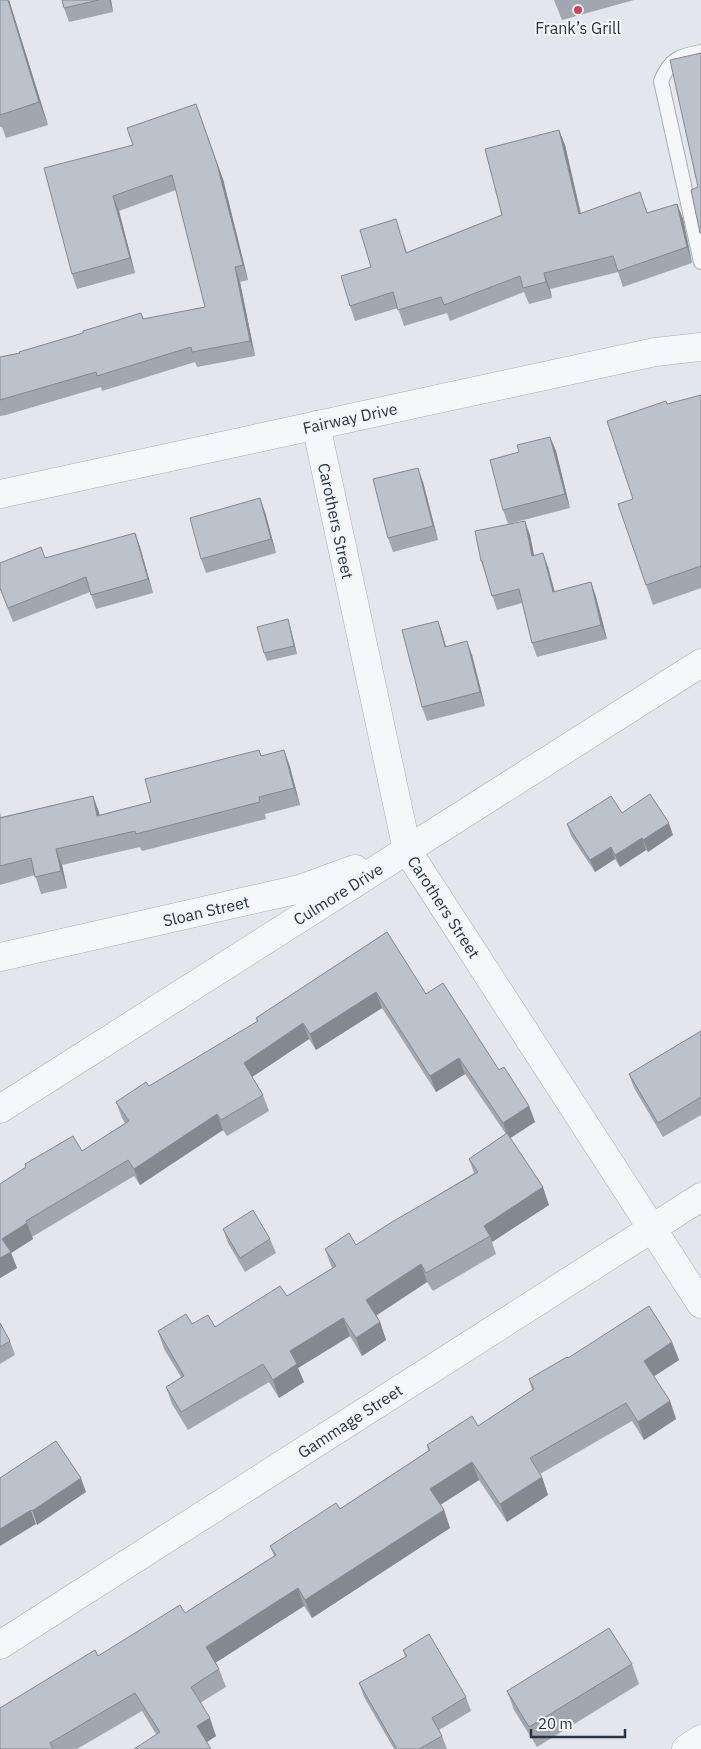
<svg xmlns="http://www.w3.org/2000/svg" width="701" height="1749" font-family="'IBM Plex Sans',sans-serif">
  <rect width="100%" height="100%" fill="#e3e6ec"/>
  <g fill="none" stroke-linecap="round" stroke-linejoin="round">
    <g stroke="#a7adb7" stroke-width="16">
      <path id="lane" d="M701,52C679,56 670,59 661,81L701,262"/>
    </g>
    <g stroke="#a7adb7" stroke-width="29">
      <path id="street" d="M316,425L407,850L701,1304
        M0,494L655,352L701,347
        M0,957L300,889L355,869
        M0,1109L701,663
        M0,1645L701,1197
        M686,1749L701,1739"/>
    </g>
    <use href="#lane" stroke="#f6f7fa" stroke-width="14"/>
    <use href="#street" stroke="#f6f7fa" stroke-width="28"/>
  </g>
  <path fill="#a2a7af" d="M0,0H9L48,125L6,138L2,127H0Z
    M62,0H111L113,12L69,22L64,8Z
    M554,0H634L562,20Z
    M559,130L565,145L581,213H648L677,204L683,219L692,263L623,287L618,272L550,289L552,298L529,304L524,292L450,321L447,313L404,326L398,308L355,321L350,306L371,267L401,235L407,252L502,215Z
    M133,145L223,179L248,280L240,282L255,356L197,367L195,362L102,391L101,387L6,415L0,416V357L20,353L144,319L205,307L176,190L119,211L135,273L77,289L72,274Z
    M701,395V588L653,605L646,585L633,499L667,404Z
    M550,437L556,451L570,508L508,524L503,510L519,452Z
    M423,482L438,540L393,552L388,538Z
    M265,512L276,553L206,573L201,559Z
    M135,533L140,547L153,593L96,609L90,592L13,622L0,589L45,558Z
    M530,535L534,556L548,567L555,592L591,582L596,597L607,639L537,657L532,643L522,603L497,610L481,561Z
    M438,621L443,636L446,647L472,655L485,706L427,721L422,707Z
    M290,626L297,654L267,661L264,653Z
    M284,750L290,767L300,805L265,814L266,819L142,851L140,847L62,865L67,888L41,894L35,875L0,885V812L1,817L93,796L99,815L151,802L261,756Z
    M622,813L673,835L648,852L646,850L620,867L615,859L595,872L571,836L567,824Z
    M387,932L426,994L499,1070L529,1106L535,1122L510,1138L549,1205L492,1242L496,1254L433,1291L427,1282L376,1316L380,1322L386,1340L362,1356L350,1336L298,1368L304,1382L279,1398L269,1382L188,1430L172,1404L166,1387L181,1377L164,1349L158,1331L192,1324L215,1327L287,1296L332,1268L325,1249L356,1245L474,1173L469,1159L506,1134L465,1074L436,1092L382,1008L316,1050L309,1039L252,1077L263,1095L269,1111L227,1136L223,1130L140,1185L134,1176L32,1237L33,1239L11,1253L17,1268L0,1278V1184L26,1167L25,1164L82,1151L125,1123L122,1118L116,1102L149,1086L257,1022L256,1018Z
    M701,1031V1115L663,1137L634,1088L629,1074Z
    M223,1229L270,1239L276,1253L245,1272L228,1243Z
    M0,1323L10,1341L15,1355L0,1364Z
    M672,1342L679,1360L654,1376L670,1401L676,1419L644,1440L632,1421L540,1474L542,1477L548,1495L507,1522L479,1480L440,1505L444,1510L450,1528L312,1618L304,1606L215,1663L219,1669L226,1687L200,1703L216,1736L207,1742L156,1734L142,1711L77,1749H0L98,1656L185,1613L274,1556L270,1546L340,1509L428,1451L427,1445L478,1426L532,1390L529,1379L568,1358Z
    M403,1650L466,1697L471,1711L439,1730L442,1736L447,1749H394L364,1697L359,1683L405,1657Z
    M632,1664L639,1684L537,1747L514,1710L507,1691Z"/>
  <path fill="#84888f" d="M8,0H9L48,125L39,102Z
    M109,0H111L113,12Z
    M196,104L223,179L248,280L243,265Z
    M559,130L565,145L584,230L579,214Z
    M113,196L119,211L135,273L130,258Z
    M677,204L683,219L692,263L687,247Z
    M235,267L240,282L255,356L250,341Z
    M544,273L550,289L552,298L546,282Z
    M550,437L556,451L570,508L565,494Z
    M418,468L423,482L438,540L433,526Z
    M260,498L265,512L276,553L271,539Z
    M525,521L530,535L537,570L532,556Z
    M135,533L140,547L153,593L148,579Z
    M543,553L548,567L558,606L553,592Z
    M591,582L596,597L607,639L601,625Z
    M288,619L290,626L297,654L294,646Z
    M438,621L443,636L450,661L445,647Z
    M467,641L472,655L485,706L480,692Z
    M284,750L290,767L300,805L294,788Z
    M93,796L99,812L103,832L97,816Z
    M669,823L673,835L648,852L643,840Z
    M642,838L646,850L620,867L615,855Z
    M611,847L615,859L595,872L590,860Z
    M56,849L62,865L67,888L61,871Z
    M376,992L382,1008L316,1050L310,1034Z
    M303,1023L309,1039L249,1079L244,1063Z
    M459,1058L465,1074L436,1092L430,1076Z
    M529,1106L535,1122L509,1139L503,1123Z
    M217,1114L223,1130L140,1185L134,1169Z
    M543,1187L549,1205L492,1242L490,1236L484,1226Z
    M27,1223L33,1239L11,1253L17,1268L0,1278V1258L2,1239Z
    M421,1264L427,1282L372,1318L366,1300Z
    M343,1318L350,1336L298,1368L304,1382L279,1398L273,1380L290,1351Z
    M380,1322L386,1340L362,1356L356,1338Z
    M672,1342L679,1360L650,1379L644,1361Z
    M670,1401L676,1419L644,1440L638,1422Z
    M472,1462L479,1480L437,1507L430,1489Z
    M542,1477L548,1495L507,1522L500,1504Z
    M81,1478L86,1492L37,1525L32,1511Z
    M31,1510L36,1524L0,1546V1529Z
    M444,1510L450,1528L312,1618L305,1600Z
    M298,1588L304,1606L212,1665L206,1647Z
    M210,1718L216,1736L204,1744L197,1726Z"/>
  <path fill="#bcc2cc" stroke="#84888f" d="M0,0H8L39,102L0,115Z
    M62,0H99L64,8Z
    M701,53V233H700L691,190L698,187L670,60Z
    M196,104L217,164L243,265L235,267L250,341L192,352L191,347L97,376L96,372L0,400V357L20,353L19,352L83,333V331L141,313L143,319L205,307L172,175L113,196L130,258L72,274L44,168L133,145L127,128Z
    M559,130L579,214L640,192L647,213L677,204L687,247L618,271L613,256L544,273L546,282L523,288L520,276L444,305L441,297L398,310L393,292L350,306L341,276L371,267L360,230L396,219L406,253L502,215L485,149Z
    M701,395V566L646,585L618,504L633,499L607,421L666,401L667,404Z
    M550,437L565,494L503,510L490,460L519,452L517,445Z
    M418,468L433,526L388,538L373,479Z
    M260,498L271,539L201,559L190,518Z
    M525,521L532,556L543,553L553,592L591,582L601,625L532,643L519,589L492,596L482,561H481L475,531Z
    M135,533L148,579L91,595L86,577L8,608L0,588V563L41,547L45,558Z
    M288,619L294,646L264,653L257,627Z
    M438,621L445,647L467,641L480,692L422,707L402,630Z
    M259,750L261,756L284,750L294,788L259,797L260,802L136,834L135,831L56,849L61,871L35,877L31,858L0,866V818L93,796L97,816L151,802L145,779Z
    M650,794L669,823L643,840L642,838L615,855L611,847L590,860L567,824L611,796L622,813Z
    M387,932L426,994L443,983L499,1070L504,1067L529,1106L503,1123L459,1058L430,1076L376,992L310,1034L303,1023L244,1063L263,1095L221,1120L217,1114L134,1169L128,1160L26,1221L27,1223L2,1239L11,1252L0,1258V1184L26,1167L25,1164L73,1136L82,1151L129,1121L116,1102L146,1082L149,1086L258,1021L256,1018Z
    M701,1031V1097L658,1123L629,1074Z
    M507,1133L543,1187L484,1226L490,1236L426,1273L421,1264L366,1300L380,1322L356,1338L343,1318L290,1351L297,1364L273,1380L263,1364L181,1412L166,1387L184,1376L158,1331L186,1314L192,1324L208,1315L215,1327L280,1286L287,1296L336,1266L325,1249L349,1233L356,1245L392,1222L478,1172L469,1159Z
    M253,1210L270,1239L240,1258L223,1229Z
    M649,1306L672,1342L644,1361L670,1401L638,1422L626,1403L530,1458L542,1477L500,1504L472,1462L430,1489L444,1510L305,1600L298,1588L206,1647L219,1669L191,1687L210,1718L197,1726L211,1749H134L160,1732L135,1693L50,1743L53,1749H0V1708L95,1650L98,1656L180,1605L185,1613L276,1555L270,1546L336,1503L340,1509L430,1450L427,1445L472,1416L478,1426L534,1389L529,1379L567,1357L568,1358Z
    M0,1323L10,1341L0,1347Z
    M56,1441L81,1478L32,1511L31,1510L0,1529V1478Z
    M609,1628L632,1664L529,1727L507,1691Z
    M429,1634L466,1697L432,1718L442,1736L419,1749H397L359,1683L407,1656L403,1650Z"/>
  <circle fill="#d94055" stroke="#f3f5f9" stroke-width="2" cx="578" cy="10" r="5"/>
  <g text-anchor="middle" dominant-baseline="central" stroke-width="4" stroke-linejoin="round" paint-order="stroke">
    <g font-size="16" fill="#293346" stroke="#f3f5f9">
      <text x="578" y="28">Frank’s Grill</text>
    </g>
    <g font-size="16" fill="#293346" stroke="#f3f5f9">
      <text transform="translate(350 418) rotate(-12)">Fairway Drive</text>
      <text transform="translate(336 521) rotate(78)">Carothers Street</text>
      <text transform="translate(338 894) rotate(-32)">Culmore Drive</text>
      <text transform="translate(444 907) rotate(57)">Carothers Street</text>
      <text transform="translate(206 911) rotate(-13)">Sloan Street</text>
      <text transform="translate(350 1421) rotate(-33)">Gammage Street</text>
    </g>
  </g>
  <path d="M531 1729v8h94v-8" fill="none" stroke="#293346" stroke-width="2.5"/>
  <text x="538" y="1729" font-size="15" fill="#293346" stroke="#f3f5f9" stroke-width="4" paint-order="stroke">20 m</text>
</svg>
